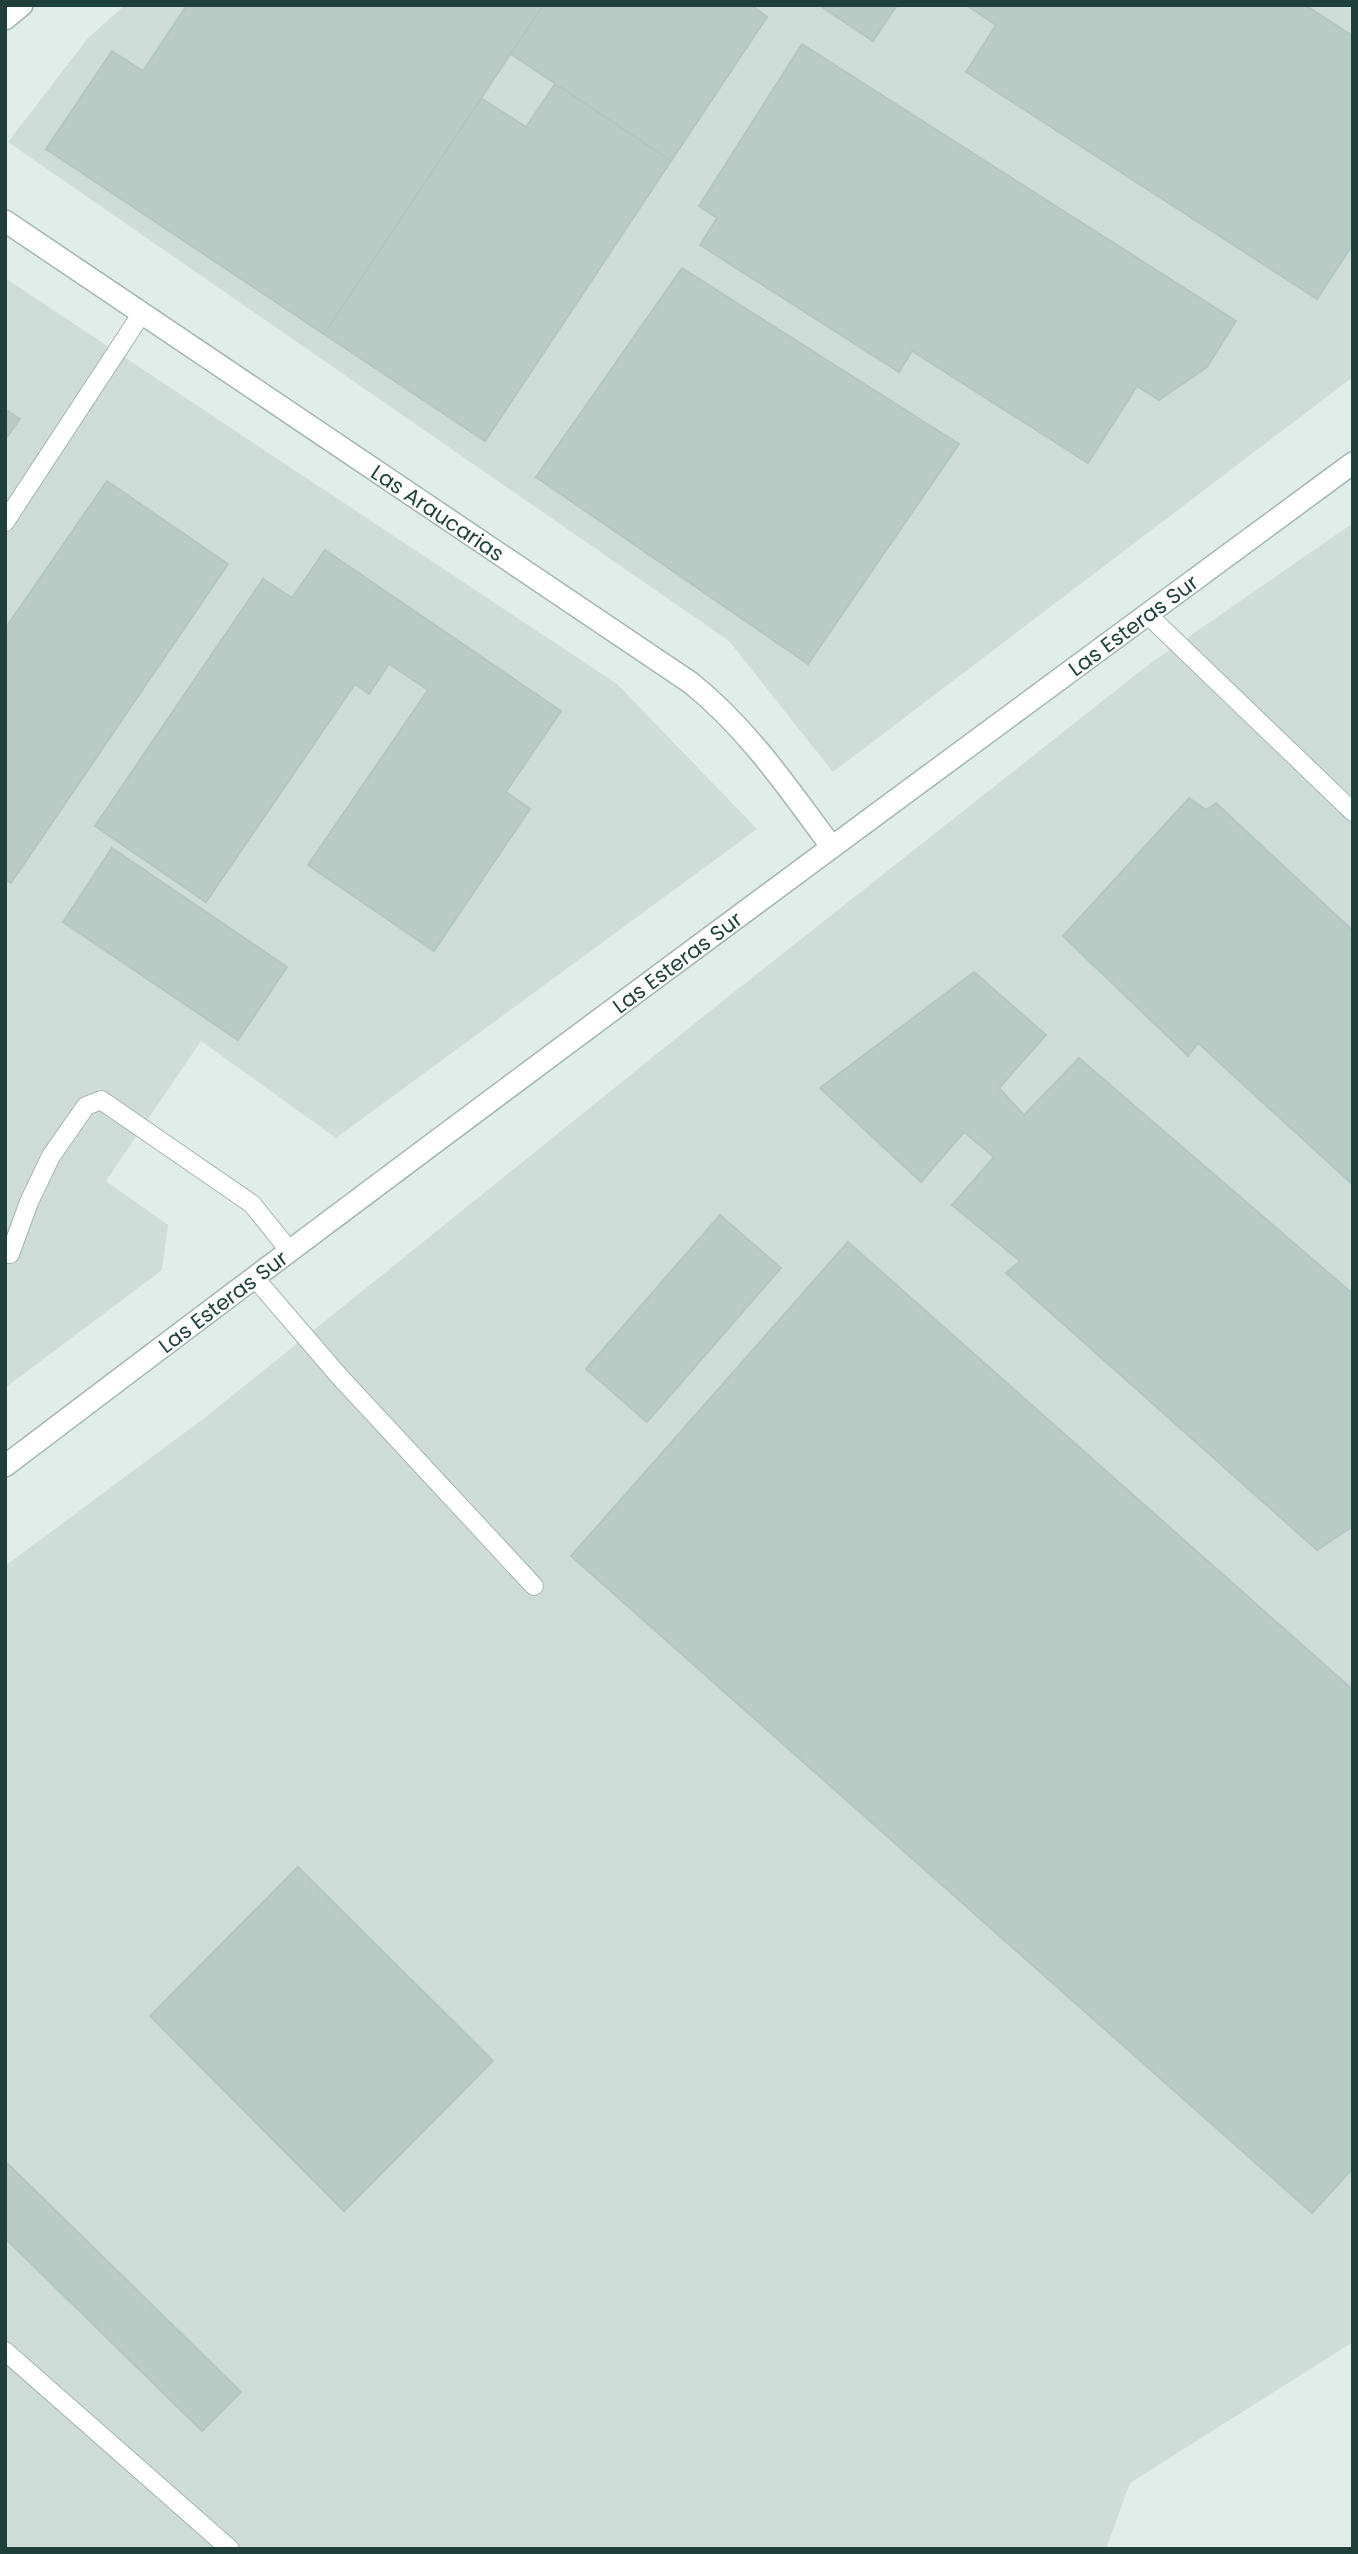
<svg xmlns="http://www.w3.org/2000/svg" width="1358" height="2554" font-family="Poppins,sans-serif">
  <rect width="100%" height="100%" fill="#e1ede9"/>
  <path fill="#cfddd8" d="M125,5H1353V377L833,772L729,641L8,142L88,38Z
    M5,278L617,684L757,829L336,1138L201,1041L106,1181L168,1225L162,1270L5,1388Z
    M1353,523V2342L1130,2483L1106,2549H5V1566L207,1416L705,1015L1148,665Z"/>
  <path fill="#b8cbc5" stroke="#b2c7c1" stroke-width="2" d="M187,5H543L324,334L46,149L112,51L143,71Z
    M543,5H751L767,17L671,161L511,54Z
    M819,5H897L873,41Z
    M966,5H1305L1353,36V244L1317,299L966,72L996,25Z
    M802,44L1236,321L1207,367L1159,400L1137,386L1088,463L912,351L899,372L700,245L717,218L699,206Z
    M555,84L671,161L485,441L324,334L481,98L526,127Z
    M682,268L959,444L808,664L536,477Z
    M5,409L20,419L5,440Z
    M107,481L228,564L11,883L5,880V629Z
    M325,550L561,711L506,792L530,809L434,951L308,865L428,690L389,664L369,694L355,684L206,902L95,826L263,579L292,598Z
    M1189,798L1206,810L1216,803L1353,931V1185L1198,1043L1188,1056L1063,936Z
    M112,848L287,967L238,1040L63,922Z
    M974,972L1046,1035L999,1088L1024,1115L1079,1058L1353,1294V1526L1317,1550L1006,1273L1020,1261L952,1205L994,1157L964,1132L921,1182L820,1088Z
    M720,1215L781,1268L647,1422L586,1369Z
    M848,1242L1353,1690V2168L1312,2213L571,1556Z
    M298,1867L493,2061L344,2211L150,2016Z
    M5,2161L241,2392L202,2431L5,2238Z"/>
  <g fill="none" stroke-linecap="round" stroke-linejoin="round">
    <g stroke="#a3b5b1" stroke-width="20">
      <path id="lane" d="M5,522L142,313
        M1147,614L1353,812
        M10,1254L29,1202L51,1156L86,1106L101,1100L252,1204L289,1250
        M254,1277L339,1376L534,1586
        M5,2351L230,2549"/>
    </g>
    <g stroke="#a3b5b1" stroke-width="24">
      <g id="street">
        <path d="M5,19L22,5"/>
        <path id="s1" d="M5,221L691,683C748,729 788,788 831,846"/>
        <path id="s2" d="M5,1466C451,1127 902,795 1353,463"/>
      </g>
    </g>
    <use href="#lane" stroke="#fff" stroke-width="18"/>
    <use href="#street" stroke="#fff" stroke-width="21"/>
  </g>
  <g text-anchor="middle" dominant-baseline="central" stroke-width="6" stroke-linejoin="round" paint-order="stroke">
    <g font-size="21" fill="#1f3f3a" stroke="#f1f9f6">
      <text stroke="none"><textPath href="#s1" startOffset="522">Las Araucarias</textPath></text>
      <text stroke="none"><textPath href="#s2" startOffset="1407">Las Esteras Sur</textPath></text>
      <text stroke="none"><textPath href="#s2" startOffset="840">Las Esteras Sur</textPath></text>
      <text stroke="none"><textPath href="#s2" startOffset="273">Las Esteras Sur</textPath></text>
    </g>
  </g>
  <rect width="1358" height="2554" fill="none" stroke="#1f3f3a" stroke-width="14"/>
</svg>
